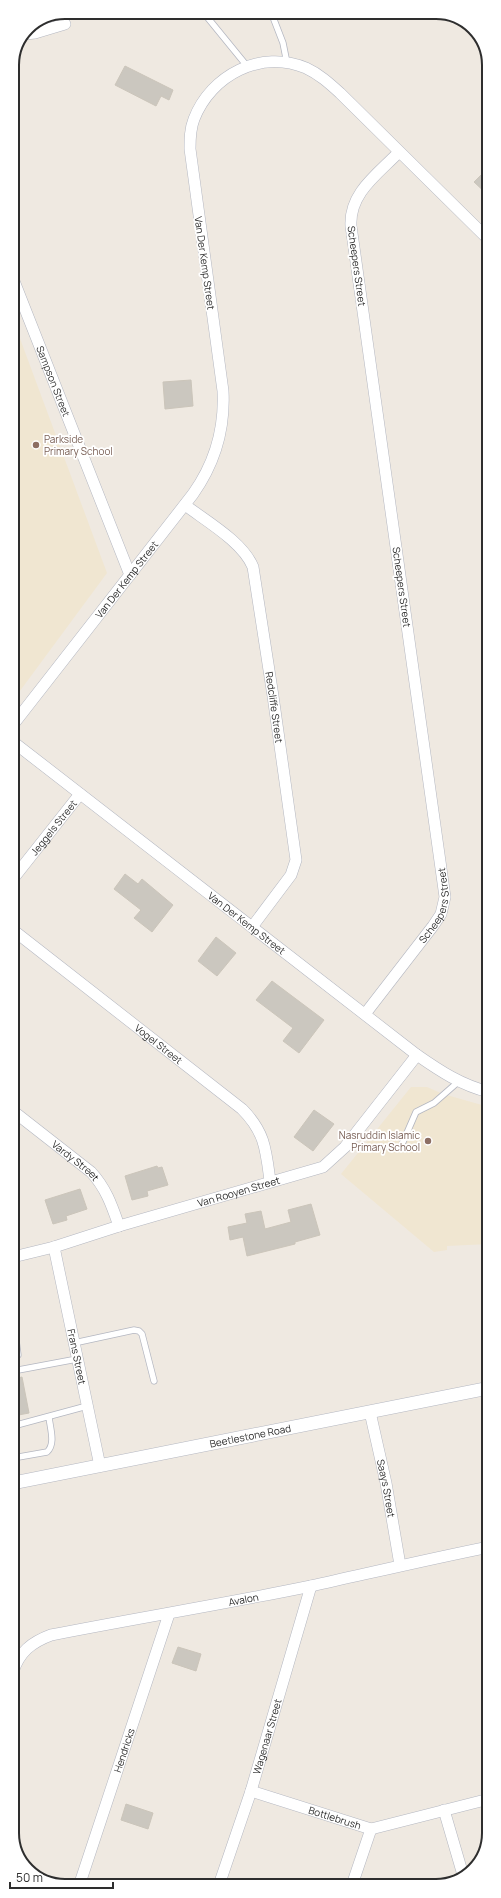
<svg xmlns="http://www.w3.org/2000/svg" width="501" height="1898" font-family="Manrope,sans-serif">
  <rect width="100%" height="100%" fill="#efe9e1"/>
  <path fill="#f0e6d1" d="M12,317L107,573L14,699L12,698Z
    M411,1087H427L443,1094L489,1107V1244L447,1246V1250L434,1252L341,1174Z"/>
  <path fill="#cbc7bf" stroke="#cbc5ba" d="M125,66L173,90L169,100L161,96L156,106L115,85Z
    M488,168V195L474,182Z
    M191,380L193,406L165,409L163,382Z
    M125,874L138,884L142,879L173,905L152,932L134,918L141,910L114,889Z
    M216,937L236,953L217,976L198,961Z
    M272,981L324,1020L299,1053L283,1041L293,1028L256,1000Z
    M314,1110L334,1124L313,1151L294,1137Z
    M157,1166L158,1168L162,1167L168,1185L147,1191L148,1196L132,1200L125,1176Z
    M80,1189L87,1209L66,1216L67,1220L53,1224L45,1200Z
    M311,1204L320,1235L295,1242V1244L247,1256L243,1237L230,1240L228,1227L247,1223L245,1214L261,1211L265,1229L291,1222L288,1210Z
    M22,1377L29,1413L13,1416V1379Z
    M178,1647L201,1654L196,1671L172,1663Z
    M126,1804L153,1813L148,1829L121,1820Z"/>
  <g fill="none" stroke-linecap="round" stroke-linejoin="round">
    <g stroke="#b4b7c1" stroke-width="7">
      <path id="service" d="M203,12L247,66
        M271,12L283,43L287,63
        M403,1142L416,1112L434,1103L458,1082
        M13,1316L18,1355
        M74,1343L134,1330L139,1331L142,1334L154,1381
        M13,1371L77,1359
        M13,1426L87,1406
        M13,1458L47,1452C56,1444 50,1428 49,1417"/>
    </g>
    <g stroke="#b4b7c1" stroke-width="12">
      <g id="minor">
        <path d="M25,34L35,33L65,24"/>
        <path id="s1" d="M12,276L130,575"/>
        <path id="s2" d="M185,505C206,521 243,542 253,567L273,696L296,860L291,875L252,927"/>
        <path id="s3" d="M12,726L193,494C215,463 225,429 223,391L190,149C190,139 190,129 194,119C211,75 261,49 306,68C319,74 329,83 340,93L488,239"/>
        <path id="s4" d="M12,741L417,1055C440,1071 461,1085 489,1092"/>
        <path id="s5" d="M12,880L80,794"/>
        <path id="s6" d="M13,930L242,1109C265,1132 266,1150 270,1181"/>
        <path id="s7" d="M365,1014L433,926L441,914L445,897L351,226C349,193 378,174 399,152"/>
        <path id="s8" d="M13,1111L91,1172C106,1188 112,1206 119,1226"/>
        <path id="s9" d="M54,1247L100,1466"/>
        <path id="s10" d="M13,1257L54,1247L119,1226L323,1167L345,1147L417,1055"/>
        <path id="s11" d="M370,1412L386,1483L400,1565"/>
        <path id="s12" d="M13,1672C19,1652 32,1642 51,1635C137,1618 224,1604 311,1586C370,1573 429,1559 489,1547"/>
        <path id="s13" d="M251,1791L371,1829L489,1799"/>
        <path d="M444,1810L463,1875"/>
        <path id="s14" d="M219,1885L251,1791L311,1586"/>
        <path d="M352,1885L371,1829"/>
        <path id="s15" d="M79,1886L169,1614"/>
      </g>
    </g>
    <g stroke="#b4b7c1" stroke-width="14">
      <g id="tertiary">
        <path id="s16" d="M13,1483L489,1388"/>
      </g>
    </g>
    <use href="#service" stroke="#fff" stroke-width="5.5"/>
    <use href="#minor" stroke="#fff" stroke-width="11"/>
    <use href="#tertiary" stroke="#fff" stroke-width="13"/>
  </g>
  <g fill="#8d6e63" stroke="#fff" stroke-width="1.5">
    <circle cx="36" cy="445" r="4"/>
    <circle cx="428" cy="1141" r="4"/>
  </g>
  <g text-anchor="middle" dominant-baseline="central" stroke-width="3.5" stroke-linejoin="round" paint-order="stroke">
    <g font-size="10" fill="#2e2e2e" stroke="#fff">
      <text transform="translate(205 263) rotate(82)">Van Der Kemp Street</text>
      <text transform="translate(357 266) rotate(82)">Scheepers Street</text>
      <text stroke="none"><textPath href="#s1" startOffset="113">Sampson Street</textPath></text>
      <text stroke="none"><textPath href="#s3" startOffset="186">Van Der Kemp Street</textPath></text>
      <text transform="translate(402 587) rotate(82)">Scheepers Street</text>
      <text stroke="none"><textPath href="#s2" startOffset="235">Redcliffe Street</textPath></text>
      <text stroke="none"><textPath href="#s5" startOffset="67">Jeggels Street</textPath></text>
      <text stroke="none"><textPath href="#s7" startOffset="132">Scheepers Street</textPath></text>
      <text stroke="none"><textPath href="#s4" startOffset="297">Van Der Kemp Street</textPath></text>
      <text stroke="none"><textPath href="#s6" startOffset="185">Vogel Street</textPath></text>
      <text stroke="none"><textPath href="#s8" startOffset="80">Vardy Street</textPath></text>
      <text stroke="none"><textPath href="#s10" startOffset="235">Van Rooyen Street</textPath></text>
      <text stroke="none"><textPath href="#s9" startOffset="112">Frans Street</textPath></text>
      <text stroke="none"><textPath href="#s16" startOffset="242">Beetlestone Road</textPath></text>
      <text stroke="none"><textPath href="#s11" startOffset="78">Saays Street</textPath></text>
      <text stroke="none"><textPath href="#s12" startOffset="251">Avalon</textPath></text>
      <text stroke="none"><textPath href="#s14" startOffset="156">Wagenaar Street</textPath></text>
      <text stroke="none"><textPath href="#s15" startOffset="143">Hendricks</textPath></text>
      <text stroke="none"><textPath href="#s13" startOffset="88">Bottlebrush</textPath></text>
    </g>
    <g font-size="10" fill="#785e54" stroke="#fff" text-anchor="start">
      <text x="44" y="439">Parkside<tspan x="44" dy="12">Primary School</tspan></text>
      <text x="420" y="1135" text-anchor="end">Nasruddin Islamic<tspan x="420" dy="12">Primary School</tspan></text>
    </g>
  </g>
  <path d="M0 0H501V1898H0ZM65 19H436A46 46 0 0 1 482 65V1833A46 46 0 0 1 436 1879H65A46 46 0 0 1 19 1833V65A46 46 0 0 1 65 19Z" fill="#fff" fill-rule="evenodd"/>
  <path fill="none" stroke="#2e2e2e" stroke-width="2" d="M65 19H436A46 46 0 0 1 482 65V1833A46 46 0 0 1 436 1879H65A46 46 0 0 1 19 1833V65A46 46 0 0 1 65 19Z"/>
  <path d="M10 1882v6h103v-6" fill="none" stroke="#2e2e2e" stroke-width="2"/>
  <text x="16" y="1882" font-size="12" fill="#2e2e2e" stroke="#ffffff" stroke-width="3" paint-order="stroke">50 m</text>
</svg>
